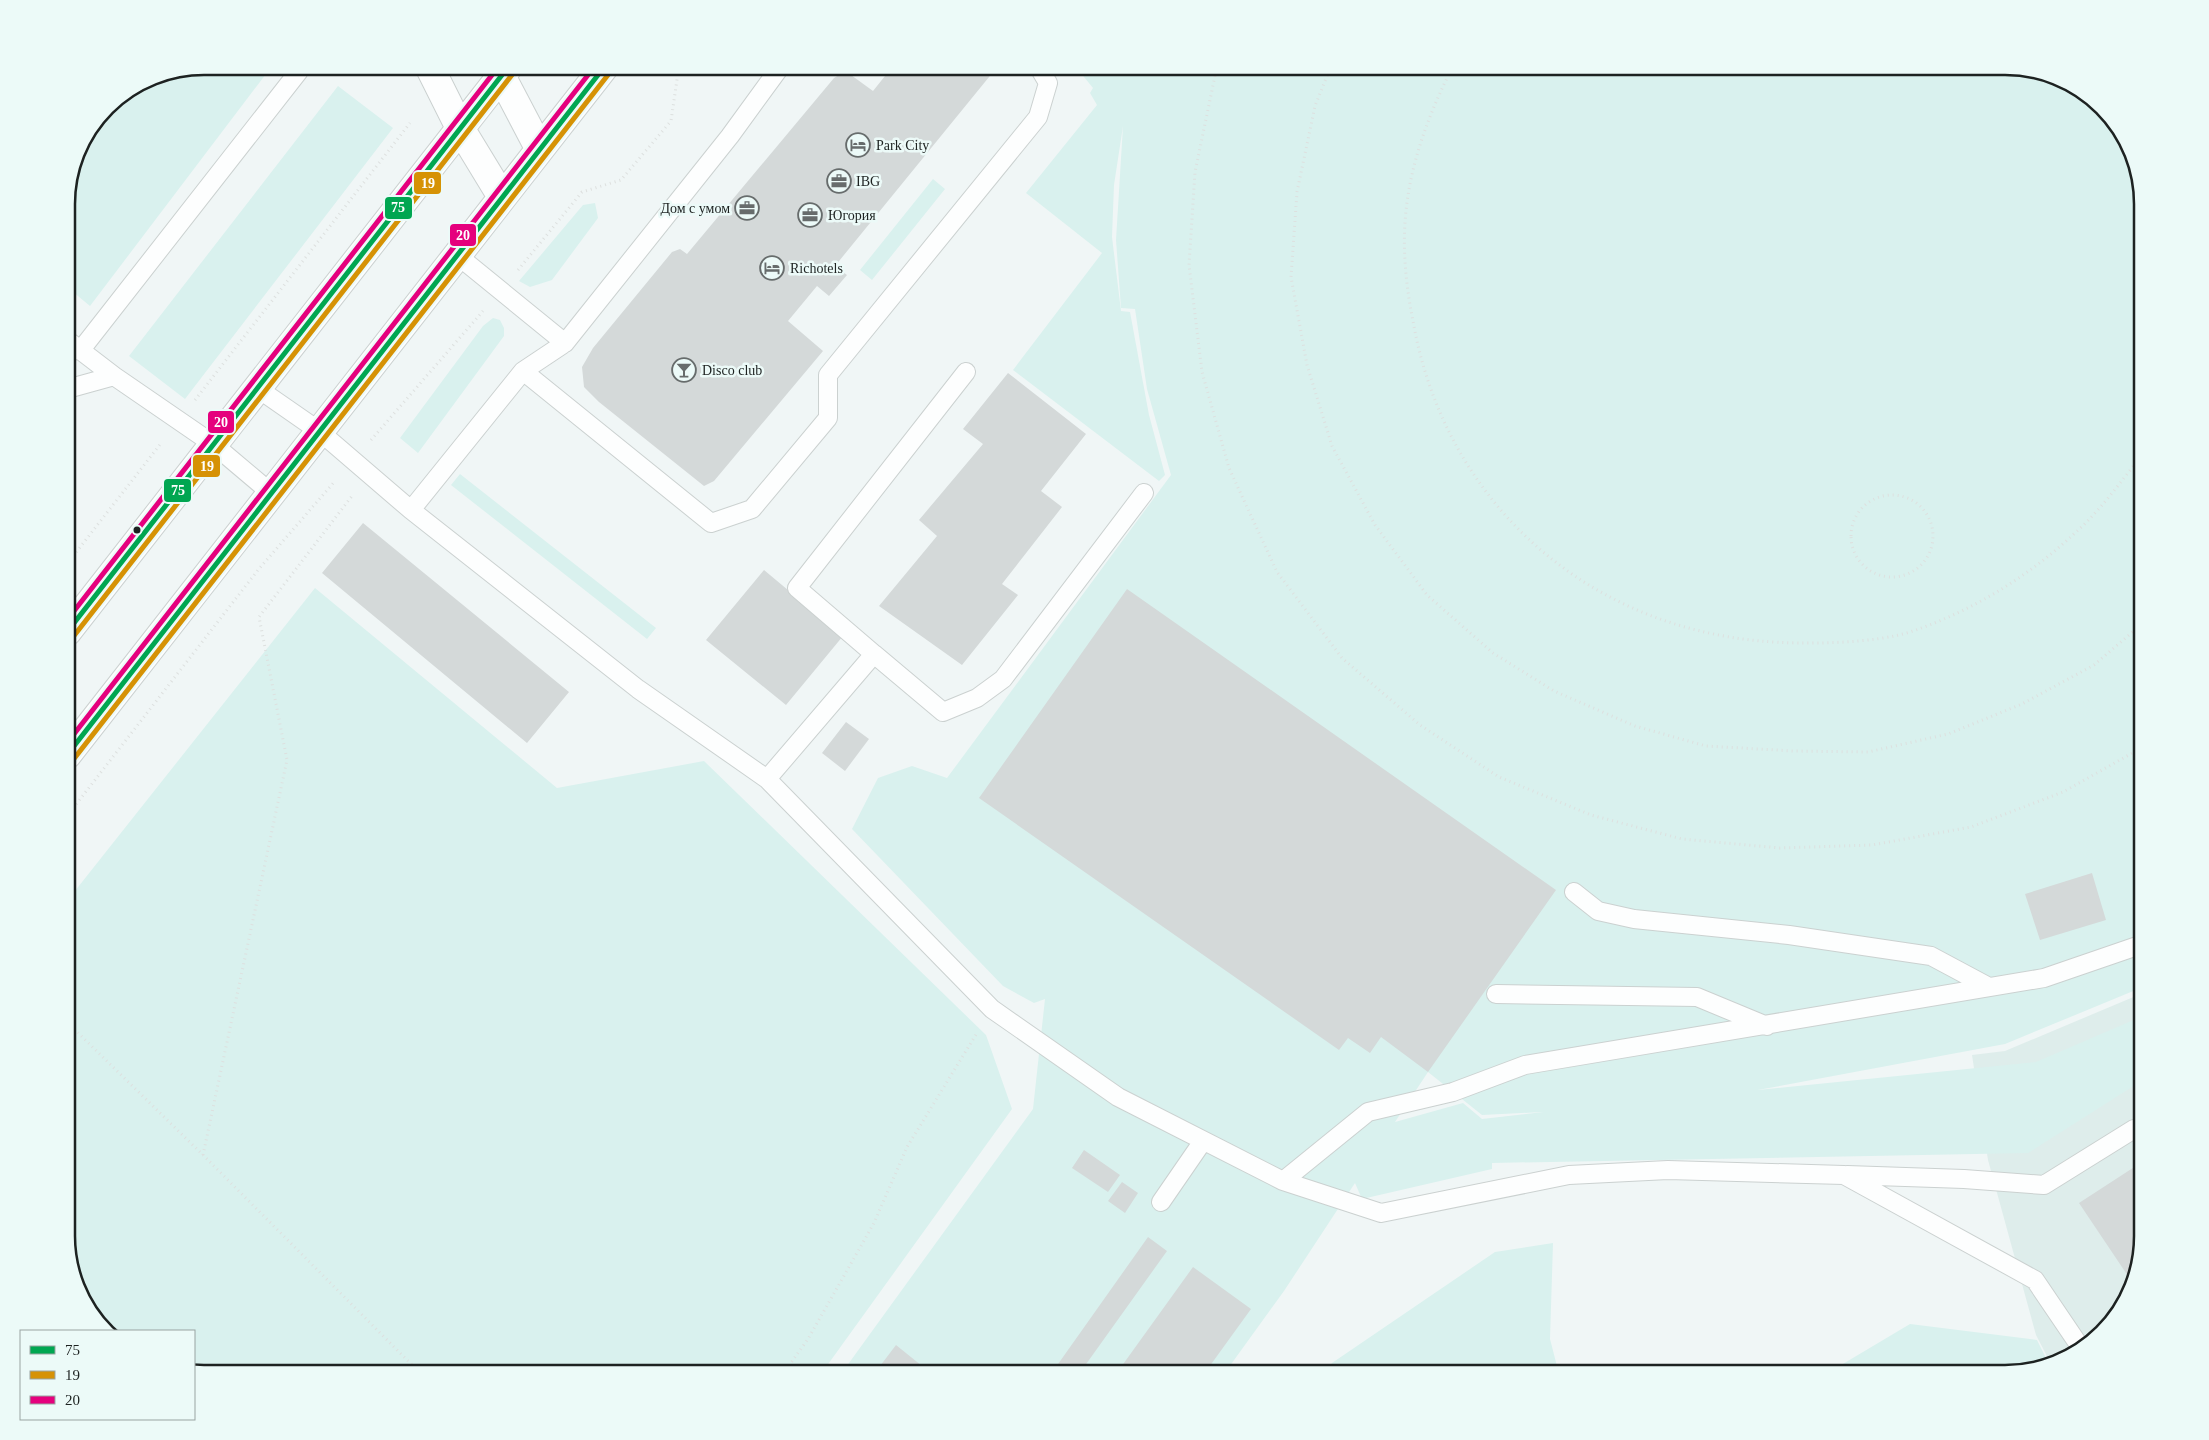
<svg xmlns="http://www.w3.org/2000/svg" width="2209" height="1440" font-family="Georgia,serif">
  <rect width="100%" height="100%" fill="#f0f6f6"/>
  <path fill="#deedeb" d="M2143,993V1236L2120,1312L2074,1355L2050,1362L2036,1335L1988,1160L1972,1055L2005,1051Z"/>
  <path fill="#d9f1ee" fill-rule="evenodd" d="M204,66H272L90,306L67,287V195L77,151L108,105L152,77Z
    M1075,66H2005L2081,89L2124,135L2143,204V987L2005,1044L1758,1090L2036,1062L2143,1016V1080L2028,1153L1492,1163V1169L1362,1199L1355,1183L1284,1291L1224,1374H841L1033,1109L1045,999L1034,1003L1003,986L852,829L878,778L912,766L947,778L1171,475L1147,389L1135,309L1121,308L1116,240L1123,126L1114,185L1112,237L1121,311L1130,312L1149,415L1165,475L1159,481L1013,370L1102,253L1026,193L1097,105L1090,93L1093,88ZM1428,1072L1482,1115L1543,1112L1482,1119L1463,1103L1395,1122Z
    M338,86L393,128L185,399L129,356Z
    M933,179L945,189L872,280L860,270Z
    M595,203L598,218L552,280L530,287L519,281L583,205Z
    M493,318L500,320L504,328V336L418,453L400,438L483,326Z
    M460,474L656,628L647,639L451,485Z
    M315,588L557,788L704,761L986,1035L1012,1109L821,1374H204L194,1371V1331H110L85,1305L67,1245V901Z
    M1553,1243L1550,1339L1559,1374H1322L1332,1363L1495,1252Z
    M1910,1324L2037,1340L2048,1362L2005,1374H1826Z"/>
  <path fill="#d4d9d9" d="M893,66H998L835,266L847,275L829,296L817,286L788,321L823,351L714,481L704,486L599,402L584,387L582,367L593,348L672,252L680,249L687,254L834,78L842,73L851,75L873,91Z
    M1008,373L1086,434L1041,491L1062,507L1002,584L1018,595L962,665L879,606L937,536L919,520L983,444L963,429Z
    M363,523L569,692L527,743L322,573Z
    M764,570L843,636L786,705L706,640Z
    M1127,589L1556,890L1428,1072L1381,1037L1370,1053L1348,1038L1339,1050L979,798Z
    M846,722L869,739L845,771L822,753Z
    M2092,873L2106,920L2040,940L2025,894Z
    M1084,1150L1120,1175L1108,1192L1072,1168Z
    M2139,1164L2143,1171V1236L2130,1279L2079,1203Z
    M1122,1182L1138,1193L1125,1213L1108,1201Z
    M1148,1237L1167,1251L1079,1374H1051Z
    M1193,1267L1251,1309L1204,1374H1116Z
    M896,1345L932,1374H874Z"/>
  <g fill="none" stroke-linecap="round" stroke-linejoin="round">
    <g stroke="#cbd1d0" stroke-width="20">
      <path id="service" d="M457,255L565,343
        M67,340L114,376L213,444L271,493
        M80,351L299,71
        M523,371L711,523L752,509L828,418V375L1038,117L1048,83L1038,66
        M257,388L319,431L411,510L638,689L767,779L992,1009L1118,1097L1283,1181L1381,1213L1569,1175L1668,1170L1844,1175L2035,1280L2081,1348
        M67,389L114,376
        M411,510L523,371L565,343L730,136L781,66
        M874,654L943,712L977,698L1003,679L1144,493
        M767,779L874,654L797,588L966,372
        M1574,892L1598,911L1634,919L1789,935L1931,956L1989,987
        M1496,994L1697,997L1767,1026
        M1847,1175L1964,1179L2044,1185L2134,1129
        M1283,1181L1368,1112L1453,1092L1525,1065L2044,978L2143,944
        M1161,1202L1203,1141"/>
    </g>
    <g stroke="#cbd1d0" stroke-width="30">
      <path id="secondary" d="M429,66L460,128L502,197
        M496,66L539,148
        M67,632L509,66
        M67,755L605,66"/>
    </g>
    <path stroke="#dde0df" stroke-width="3" stroke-dasharray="1 4" stroke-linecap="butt" d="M1217,66L1195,172L1189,265L1202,372L1229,468L1277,572L1342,658L1420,725L1499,777L1591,815L1682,839L1780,848L1872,845L1971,827L2063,792L2143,747
      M1331,66L1315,106L1297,192L1291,277L1307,365L1332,446L1375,525L1427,595L1493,653L1554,691L1635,726L1706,746L1793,751L1868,752L1948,734L2022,704L2094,665L2143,623
      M1453,66C1430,111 1411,161 1406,211C1402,248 1406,286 1413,321C1444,499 1582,625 1761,641C1802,645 1875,644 1913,631C1974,610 2029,576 2075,533C2101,510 2121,481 2143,454
      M518,270L582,192L621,180L671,121L679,66
      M195,400L410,123
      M371,440L483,311
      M1851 536a41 41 0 1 1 82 0a41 41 0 1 1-82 0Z
      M67,564L162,442
      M67,816L258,570L335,481
      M67,1022L203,1155L421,1374
      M203,1155L287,760L259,617L352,496
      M783,1374L808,1339L874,1223L907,1147L977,1033"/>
    <use href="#service" stroke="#fdfefe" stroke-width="18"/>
    <use href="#secondary" stroke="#fdfefe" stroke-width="28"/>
    <g stroke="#ecfaf8" stroke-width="9">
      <path id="bus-1" d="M67,632L509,66
        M67,755L605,66"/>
    </g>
    <g stroke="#ecfaf8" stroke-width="9">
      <path id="bus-2" d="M73,637L515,71
        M73,760L611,71"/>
    </g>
    <g stroke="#ecfaf8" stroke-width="9">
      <path id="bus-3" d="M67,620L499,66
        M67,743L595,66"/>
    </g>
    <use href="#bus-1" stroke="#00a651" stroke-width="5"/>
    <use href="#bus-2" stroke="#d69205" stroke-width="5"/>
    <use href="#bus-3" stroke="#e5007d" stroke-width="5"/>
  </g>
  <defs>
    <g id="hotel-ring" transform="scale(1.25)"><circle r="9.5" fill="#ecfaf8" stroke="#676c6c" stroke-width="1.5"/><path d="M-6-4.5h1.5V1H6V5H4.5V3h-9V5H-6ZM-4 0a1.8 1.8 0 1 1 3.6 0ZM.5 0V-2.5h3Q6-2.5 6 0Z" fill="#676c6c"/></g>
    <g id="office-ring" transform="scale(1.25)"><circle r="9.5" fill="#ecfaf8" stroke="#676c6c" stroke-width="1.5"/><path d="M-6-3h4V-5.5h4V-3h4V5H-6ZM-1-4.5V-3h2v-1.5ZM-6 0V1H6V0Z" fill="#676c6c"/></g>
    <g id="bar-ring" transform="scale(1.25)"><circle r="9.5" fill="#ecfaf8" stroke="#676c6c" stroke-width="1.5"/><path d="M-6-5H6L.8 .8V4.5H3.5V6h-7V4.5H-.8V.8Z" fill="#676c6c"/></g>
  </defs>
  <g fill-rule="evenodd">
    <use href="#hotel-ring" x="858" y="145"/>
    <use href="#office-ring" x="839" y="181"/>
    <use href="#office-ring" x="747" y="208"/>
    <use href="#office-ring" x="810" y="215"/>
    <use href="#hotel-ring" x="772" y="268"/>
    <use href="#bar-ring" x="684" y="370"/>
  </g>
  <circle fill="#1d2221" stroke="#ecfaf8" stroke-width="2" cx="137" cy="530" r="4.5"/>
  <g text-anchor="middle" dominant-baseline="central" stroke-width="5" stroke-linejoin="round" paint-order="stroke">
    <g font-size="14" fill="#1d2221" stroke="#ecfaf8" text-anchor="start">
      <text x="876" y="145">Park City</text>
      <text x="856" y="181">IBG</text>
      <text x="730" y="208" text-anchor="end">Дом с умом</text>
      <text x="828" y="215">Югория</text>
      <text x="790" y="268">Richotels</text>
      <text x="702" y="370">Disco club</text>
    </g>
  </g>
  <path d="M0 0H2209V1440H0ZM204 75H2005A129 129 0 0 1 2134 204V1236A129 129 0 0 1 2005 1365H204A129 129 0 0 1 75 1236V204A129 129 0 0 1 204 75Z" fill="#ecfaf8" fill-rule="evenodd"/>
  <path fill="none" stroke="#1d2221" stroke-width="2.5" d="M204 75H2005A129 129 0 0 1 2134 204V1236A129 129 0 0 1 2005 1365H204A129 129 0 0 1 75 1236V204A129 129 0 0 1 204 75Z"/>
  <g stroke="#ecfaf8" stroke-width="2">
    <rect x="413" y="171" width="29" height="24" rx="5" fill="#d69205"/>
    <rect x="384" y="196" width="29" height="24" rx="5" fill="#00a651"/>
    <rect x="449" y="223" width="28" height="24" rx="5" fill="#e5007d"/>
    <rect x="207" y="410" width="28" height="24" rx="5" fill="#e5007d"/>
    <rect x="192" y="454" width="29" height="24" rx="5" fill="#d69205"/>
    <rect x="163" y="478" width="29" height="25" rx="5" fill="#00a651"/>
  </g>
  <g font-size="14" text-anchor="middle" font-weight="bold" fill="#fff">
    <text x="428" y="188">19</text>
    <text x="398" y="212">75</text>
    <text x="463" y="240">20</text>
    <text x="221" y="427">20</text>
    <text x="207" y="471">19</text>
    <text x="178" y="495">75</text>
  </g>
  <rect x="20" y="1330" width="175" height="90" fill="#ecfaf8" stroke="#99a4a2"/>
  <rect x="30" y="1346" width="25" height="8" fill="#00a651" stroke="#99a4a2"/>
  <text x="65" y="1355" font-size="15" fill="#1d2221">75</text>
  <rect x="30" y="1371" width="25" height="8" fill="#d69205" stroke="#99a4a2"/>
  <text x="65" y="1380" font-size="15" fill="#1d2221">19</text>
  <rect x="30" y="1396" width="25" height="8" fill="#e5007d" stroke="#99a4a2"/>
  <text x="65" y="1405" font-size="15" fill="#1d2221">20</text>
</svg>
